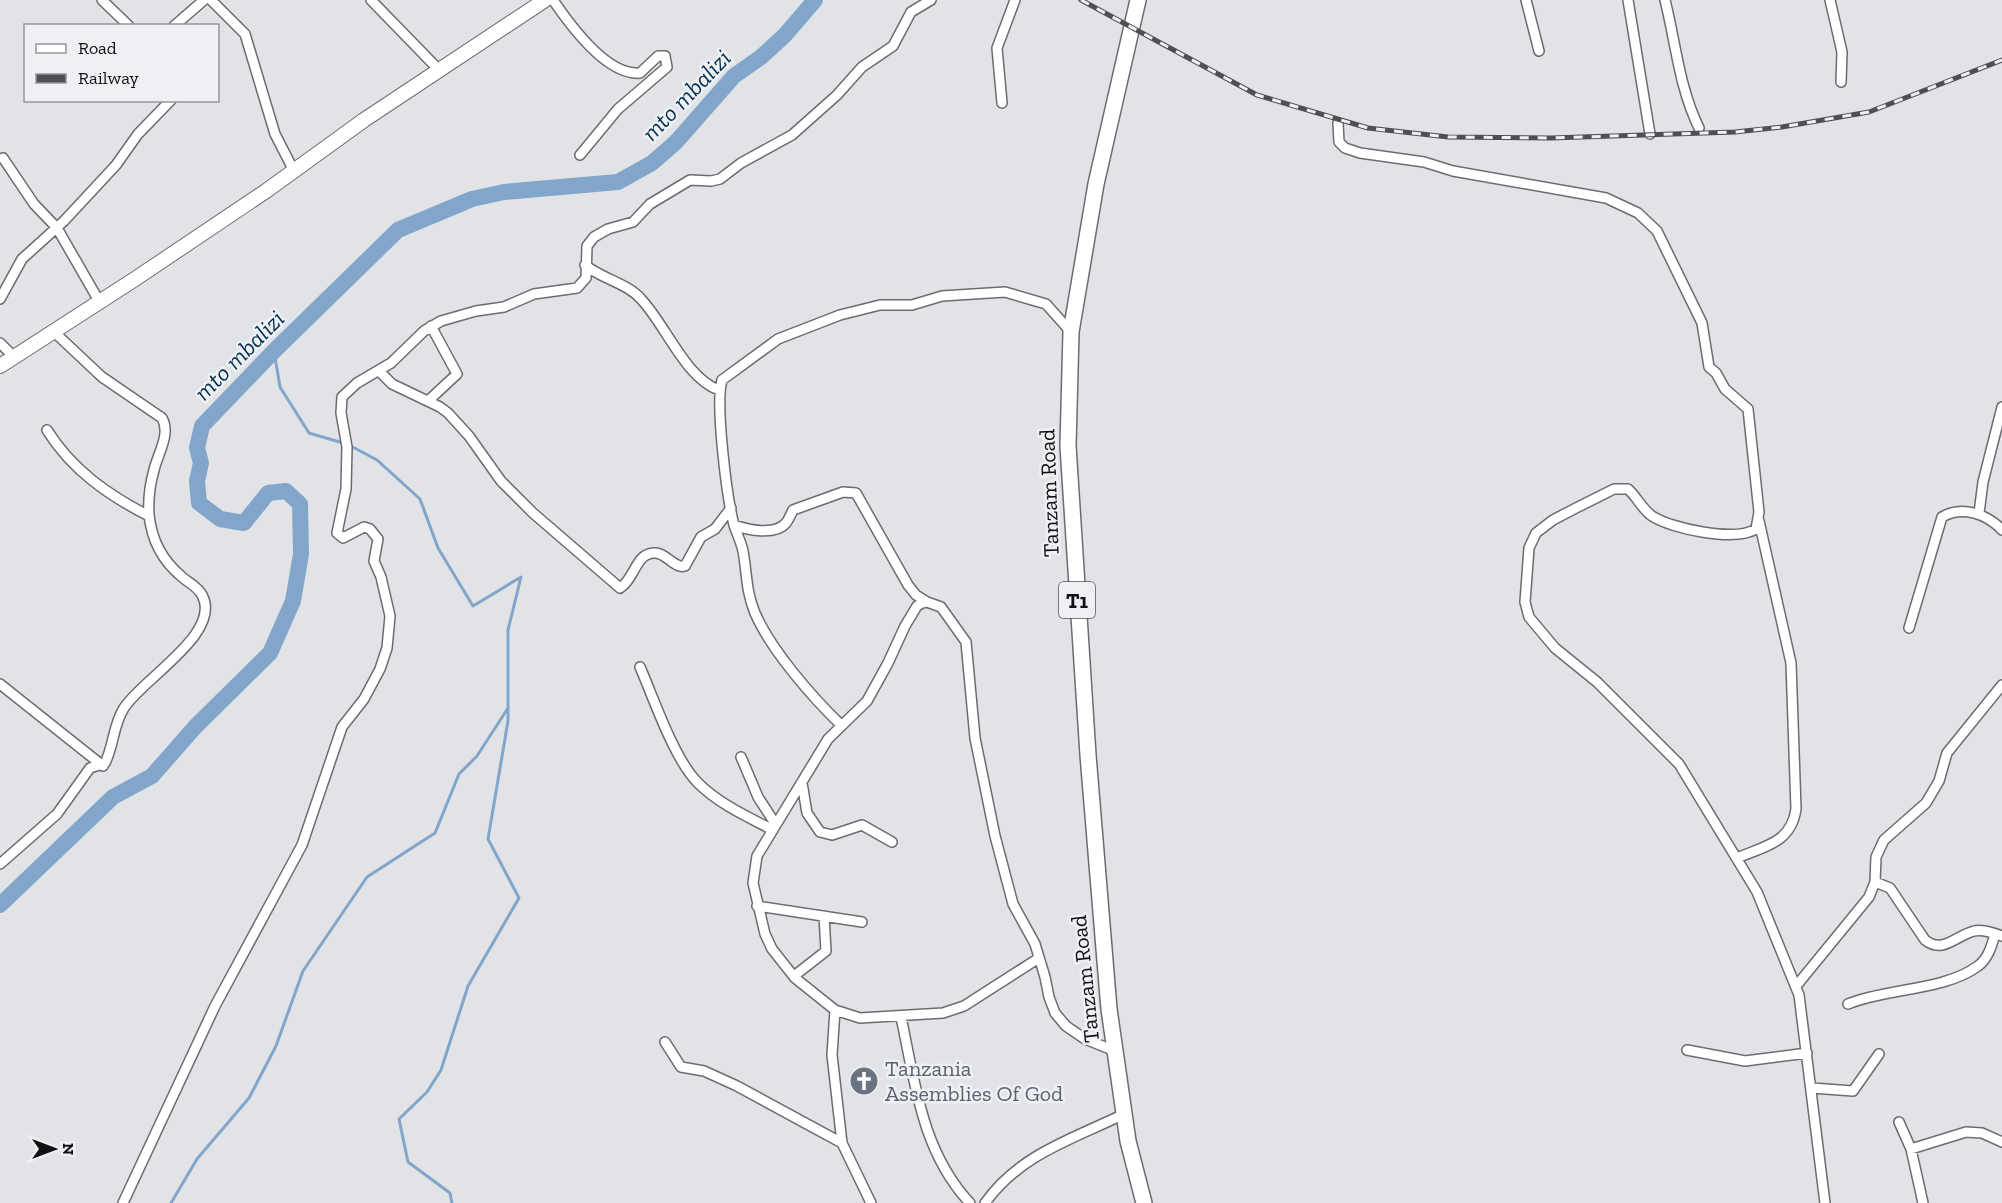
<svg xmlns="http://www.w3.org/2000/svg" width="2002" height="1203" font-family="'Zilla Slab',serif">
  <rect width="100%" height="100%" fill="#e1e3e7"/>
  <g fill="none" stroke-linecap="round" stroke-linejoin="round">
    <path stroke="#81a6c9" stroke-width="3" d="M274,351L280,387L309,433L343,443
      M349,445L377,460L420,499L438,548L473,606L521,577L508,630V721L488,839L519,898L468,986L441,1070L427,1092L399,1119L408,1162L450,1193L452,1203
      M171,1203L197,1159L249,1098L276,1046L303,971L367,877L435,833L459,774L477,756L508,708"/>
    <path stroke="#81a6c9" stroke-width="16" d="M0,905L113,797L152,776L195,727L270,653L293,601L301,554L300,504L286,491L268,493L244,523L220,519L199,503L197,481L201,463L197,448L202,426L274,351L398,230L472,199L504,192L618,182L652,163L676,142L734,76L761,57L785,35L815,0"/>
    <g stroke="#6a6c70" stroke-width="12">
      <path id="minor" d="M102,0L129,26
        M211,0L245,34L275,134L294,171
        M371,0L440,71
        M553,0C570,25 607,76 640,73L658,56H665L667,67L618,109L580,155
        M1526,0L1539,51
        M1628,0L1650,134
        M1665,0C1676,44 1679,87 1699,128
        M1830,0L1842,52L1841,82
        M174,26L204,0
        M1002,103L997,48L1015,0
        M1338,123L1339,142L1345,148L1360,153L1424,162L1453,171L1606,198L1638,213L1657,231L1702,323L1709,367L1716,373L1725,389L1748,409L1759,512L1756,529C1735,542 1672,529 1652,516C1642,509 1637,497 1628,489H1614L1576,508L1553,520L1536,533L1529,548L1525,602L1529,617L1555,648L1597,682L1679,764L1757,892L1799,995L1825,1203
        M3,158L34,204L57,228L99,301
        M585,265C602,279 627,283 641,299C665,324 686,379 719,390
        M0,299L22,259L64,221L116,165L138,134L171,100
        M0,343L14,357
        M379,371L392,384L440,407L448,413L469,436L501,481L533,513L620,588C635,579 636,551 656,553C667,554 675,569 685,566L701,537L715,529L731,508
        M428,401L457,374L431,326
        M47,430C72,470 108,495 149,516
        M1979,513L1983,482L2002,407
        M734,525C748,530 775,536 786,523C789,519 791,514 793,510L843,492L856,493L908,585L916,595L927,602
        M1909,628L1942,517C1962,505 1987,514 2002,530
        M640,667C654,699 674,759 698,783C719,804 748,817 773,830
        M0,684L103,766
        M841,725C812,697 771,650 755,613C746,592 747,573 743,551C741,542 737,534 734,525C727,499 715,404 722,380L778,339L840,315L880,305H912L942,296L1005,292L1046,304L1071,332
        M741,757L758,797L776,825
        M802,783L807,813L820,832L832,835L862,825L892,842
        M1737,858C1765,846 1791,843 1796,809L1791,663L1759,521
        M0,864L57,814L90,768L105,763C114,745 113,725 124,708C142,679 223,633 202,595C198,587 189,583 182,577C162,560 152,541 149,515C148,500 150,484 154,470C158,453 171,434 162,418L102,377L53,331
        M1875,882L1890,888L1925,940C1943,954 1955,936 1974,931C1983,929 1994,933 2002,936
        M757,906L862,922
        M1039,958L964,1006L943,1013L860,1018L835,1010L795,978L772,949L765,934L753,883L757,856L828,739L867,701L888,663L905,626L917,606L922,603L927,602L941,607L966,642L975,738L995,836L1013,904L1035,944L1045,977L1049,997L1055,1013L1066,1026L1085,1039L1115,1051
        M794,976L826,951L824,916
        M1797,985L1869,897L1875,882L1876,857L1884,840L1926,803L1939,781L1947,753L2002,685
        M1848,1004C1887,988 1944,991 1978,966C1988,959 1992,945 1995,934
        M835,1010L832,1055L842,1143L871,1203
        M901,1017C915,1083 922,1152 970,1203
        M665,1042L681,1067L704,1071L737,1086L842,1143
        M1687,1050L1745,1061L1807,1053
        M1812,1088L1853,1091L1879,1054
        M1899,1122L1911,1149L1923,1203
        M1911,1149L1966,1132L1982,1133L2002,1142
        M123,1203L215,1006L302,845L342,727L364,699L380,669L387,648L390,616L381,577L374,561L378,539L370,529L364,527L343,538L337,533L346,489L347,447L341,413L342,397L357,383L391,363L424,331L441,321L476,311L504,307L534,294L577,288L586,278L587,246L594,237L608,229L633,222L650,204L690,180L711,181L720,179L741,163L792,135L837,95L862,67L893,46L911,12L931,0
        M985,1203C1020,1154 1073,1139 1124,1114"/>
    </g>
    <g stroke="#6a6c70" stroke-width="16">
      <path id="secondary" d="M0,366L135,279L266,191L364,120L545,0"/>
    </g>
    <g stroke="#6a6c70" stroke-width="18">
      <path id="trunk" d="M1138,0L1096,184L1071,332L1068,446L1088,755L1109,1009L1128,1141L1144,1203"/>
    </g>
    <use href="#minor" stroke="#fff" stroke-width="9"/>
    <use href="#secondary" stroke="#fff" stroke-width="14"/>
    <use href="#trunk" stroke="#fff" stroke-width="15"/>
    <g stroke="#4f4f52" stroke-width="5">
      <path id="rail" d="M1081,0L1257,95L1368,128L1448,137L1551,138L1735,132L1782,127L1869,112L2002,60"/>
    </g>
    <use href="#rail" stroke="#eef0f4" stroke-width="3" stroke-dasharray="9" stroke-linecap="butt"/>
  </g>
  <defs>
    <g id="church-disc" transform="scale(1.5)"><circle r="9.5" fill="#6b7280" stroke="#eef0f4"/><path d="M-1.2-6h2.4v3.5h3.3v2.4h-3.3V6h-2.4V-.1h-3.3v-2.4h3.3Z" fill="#fff"/></g>
  </defs>
  <g fill-rule="evenodd">
    <use href="#church-disc" x="864" y="1081"/>
  </g>
  <g text-anchor="middle" dominant-baseline="central" stroke-width="5" stroke-linejoin="round" paint-order="stroke">
    <rect fill="#eef0f4" stroke="#535456" stroke-width="1.5" x="1059" y="582" width="36" height="36" rx="4.5"/>
    <g font-size="21" font-weight="bold" fill="#111113">
      <text x="1077" y="600">T1</text>
    </g>
    <g font-size="22" fill="#111113" stroke="#eef0f4">
      <text transform="translate(1049 493) rotate(-92)">Tanzam Road</text>
      <text transform="translate(1085 979) rotate(-96)">Tanzam Road</text>
    </g>
    <g font-size="22" fill="#5b616d" stroke="#eef0f4" text-anchor="start">
      <text x="885" y="1068">Tanzania<tspan x="885" dy="25">Assemblies Of God</tspan></text>
    </g>
    <g font-size="24" font-style="italic" fill="#012f50" stroke="#eef0f4">
      <text transform="translate(686 95) rotate(-46)">mto mbalizi</text>
      <text transform="translate(239 355) rotate(-45)">mto mbalizi</text>
    </g>
  </g>
  <rect x="24" y="24" width="195" height="78" fill="#eef0f4" stroke="#96979a" stroke-width="1.5"/>
  <rect x="36" y="44" width="30" height="9" fill="#ffffff" stroke="#96979a" stroke-width="1.5"/>
  <text x="78" y="54" font-size="18" fill="#111113">Road</text>
  <rect x="36" y="74" width="30" height="9" fill="#4f4f52" stroke="#96979a" stroke-width="1.5"/>
  <text x="78" y="84" font-size="18" fill="#111113">Railway</text>
  <g transform="translate(54 1149) rotate(90)" stroke="#eef0f4" stroke-width="4.5" paint-order="stroke">
  <path d="M0-4.5L10 22L0 15L-10 22Z" fill="#111113"/>
  <text y="-9" font-size="16" font-weight="bold" text-anchor="middle" fill="#111113">N</text>
  </g>
</svg>
